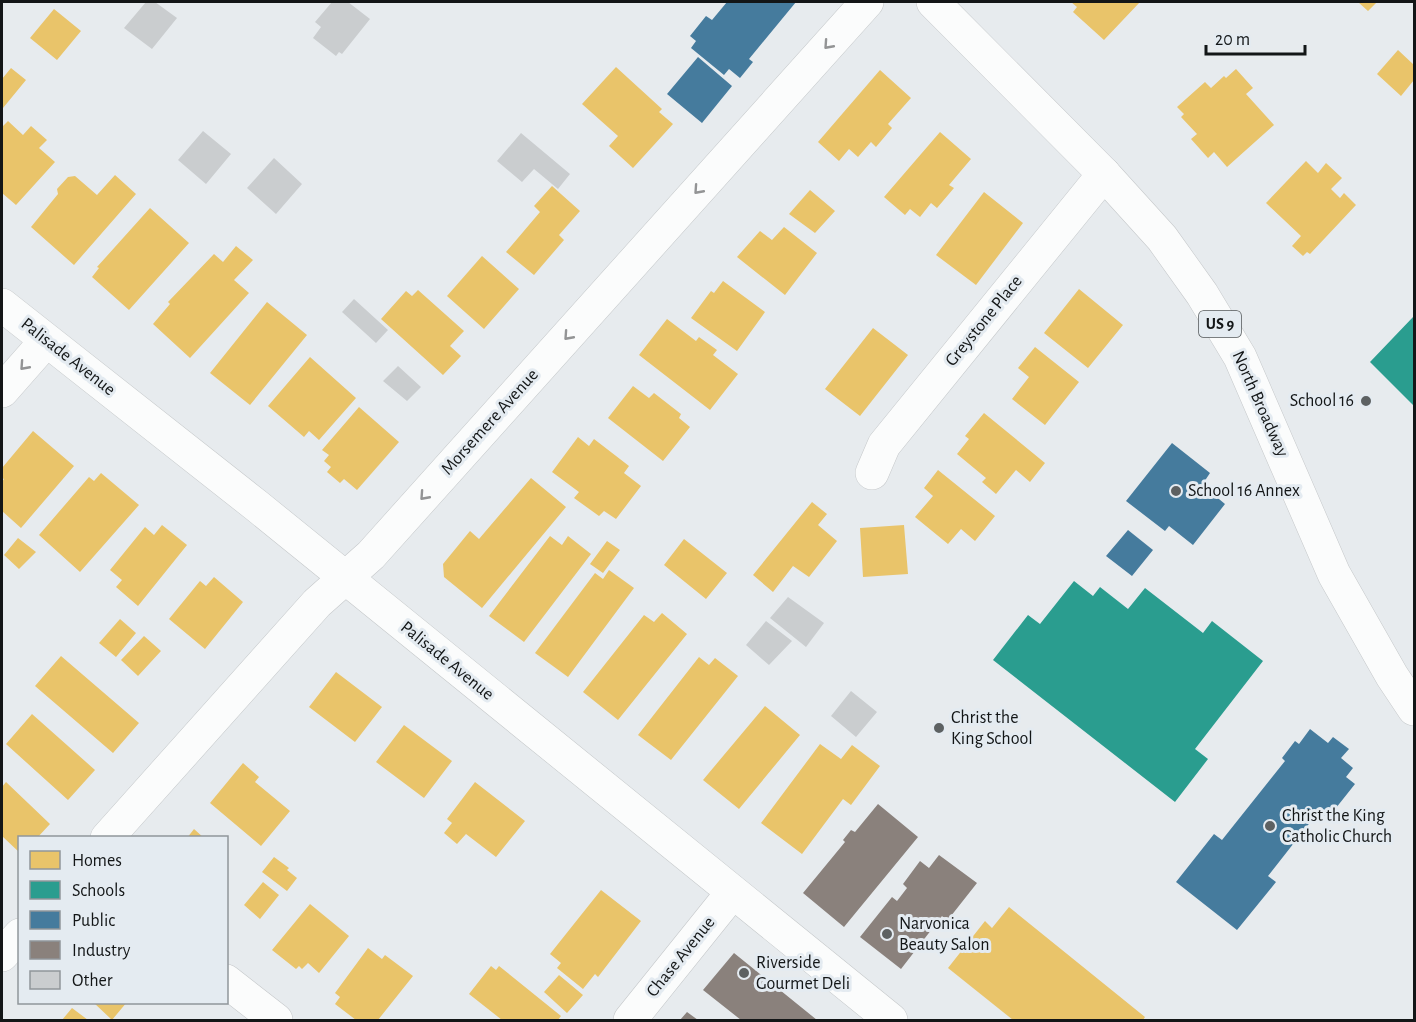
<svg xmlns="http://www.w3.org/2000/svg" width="1416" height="1022" font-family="'Alegreya Sans',sans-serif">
  <rect width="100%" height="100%" fill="#e7ebee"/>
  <path fill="#e9c46a" d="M1071,2H1140L1104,40L1073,12L1077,7Z
    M1358,2H1377L1368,11Z
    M54,9L81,31L57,60L30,38Z
    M1398,50L1414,65V80L1401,96L1377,74Z
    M616,67L662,109L659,112L673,124L633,168L609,146L618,136L582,104Z
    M11,68L26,80L3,108L2,79Z
    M1236,69L1253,88L1246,94L1274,125L1227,167L1214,152L1208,158L1191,139L1197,134L1181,117L1184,114L1177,107L1205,82L1211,88L1224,76L1226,78Z
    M880,70L911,98L888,124L892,128L876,147L871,142L858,157L849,149L839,161L818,142Z
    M8,121L23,135L31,126L47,140L39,148L55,162L16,205L2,193V127Z
    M940,132L971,159L949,185L954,188L937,208L931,203L920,217L910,209L905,215L884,197Z
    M1306,161L1318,173L1326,163L1342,178L1331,189L1340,198L1344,193L1356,205L1310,254L1307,252L1303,256L1292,246L1301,236L1266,203Z
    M115,175L136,194L74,265L31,227L58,194L57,189L68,177L75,176L97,195Z
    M552,186L580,211L559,235L564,240L534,275L506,252L540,212L534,206Z
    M810,190L835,211L815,233L789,214Z
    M984,192L1023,223L976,285L936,255Z
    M150,208L189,243L129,310L92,277L99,268L97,267Z
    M784,227L817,253L785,295L737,257L760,231L772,240Z
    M236,246L253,260L234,280L249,293L190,358L153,324L170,304L168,302L214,254L223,262Z
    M482,256L519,289L484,329L447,296Z
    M723,281L765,312L737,351L691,318L711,291L714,293Z
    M1079,289L1123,325L1088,368L1044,333Z
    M418,290L464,331L450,346L461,356L443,375L381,319L406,291L412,296Z
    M267,302L307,335L250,405L210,373Z
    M667,319L696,341L699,337L717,350L713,355L738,374L710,410L639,355Z
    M873,328L908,355L860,416L825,389Z
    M1035,347L1079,382L1045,425L1012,399L1029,377L1018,368Z
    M310,357L356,398L319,440L309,431L304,437L268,406Z
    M633,386L649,398L654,393L681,414L679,418L690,427L663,461L608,418Z
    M359,407L399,442L357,490L344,479L340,483L327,472L331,467L324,461L329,455L322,450Z
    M984,413L1045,463L1030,482L1016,470L996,494L982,482L986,478L957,454L969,439L965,436Z
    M33,431L74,466L21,528L2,511V482L4,479L2,478V468Z
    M578,437L589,446L594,439L629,466L624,473L641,486L616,519L604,511L599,516L574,498L579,492L552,472Z
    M938,470L995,516L975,541L961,529L948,544L915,517L933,496L924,488Z
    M101,473L139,505L80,572L39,535L89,477L94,481Z
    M531,478L566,507L482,608L444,577L443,564L470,531L479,539Z
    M812,502L827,514L818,525L837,541L809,577L793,566L773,592L753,575Z
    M162,525L187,545L138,606L116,587L122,580L110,570L145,527L154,535Z
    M904,525L908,574L863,577L860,528Z
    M550,536L562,545L568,536L591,554L524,642L489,616Z
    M18,538L36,552L19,569L4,555Z
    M684,539L727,573L706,599L664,565Z
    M607,541L620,550L603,573L590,564Z
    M609,570L634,588L568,677L535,653L595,573L603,579Z
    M214,577L243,602L205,649L169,619L200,581L206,586Z
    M662,613L687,634L618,720L583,692L644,615L654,622Z
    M120,619L136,633L116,657L99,643Z
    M144,636L161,651L138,676L121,660Z
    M61,656L139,723L113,753L35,686Z
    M699,657L709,665L715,658L738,676L671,760L638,735Z
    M336,672L382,707L355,742L309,707Z
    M765,706L800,735L739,809L703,780Z
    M32,714L95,770L68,800L6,744Z
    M404,725L452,761L424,798L376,762Z
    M820,744L841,759L852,745L880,766L851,805L843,799L802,854L761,823Z
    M243,763L259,777L255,782L290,811L261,846L210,803Z
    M6,782L50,824L37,838H20V853L2,836V787Z
    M475,782L525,821L496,857L466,834L457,844L444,833L452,823L447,819Z
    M194,829L204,838H187Z
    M274,857L289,868L287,870L297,878L287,891L262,872Z
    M263,882L279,895L260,919L244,905Z
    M601,890L641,921L598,977L595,974L583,989L557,968L561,963L550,954Z
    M310,904L349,936L319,973L308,963L302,969L299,966L296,969L272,950Z
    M1009,907L1145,1017L1143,1020H1013L948,968L985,921L992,928Z
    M368,948L382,959L385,955L413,976L378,1020H356L335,1004L340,997L335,993Z
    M491,966L496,970L499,966L561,1016L558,1020H502L469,994Z
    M559,975L583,995L567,1013L544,992Z
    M93,1002H127L112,1020Z
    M72,1008L88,1020H62Z"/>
  <path fill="#2a9d8f" d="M1414,316V406L1370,362Z
    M1074,581L1093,596L1100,587L1128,609L1145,588L1203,633L1212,621L1263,661L1195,749L1208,759L1175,802L993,660L1028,615L1040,624Z"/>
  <path fill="#457b9d" d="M727,2H796L749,59L753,62L740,78L729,69L724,75L691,48L696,41L690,36L706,16L712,20Z
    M698,57L732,86L702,123L667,94Z
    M1172,443L1210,473L1202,485L1225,504L1193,545L1169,526L1165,531L1126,501Z
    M1128,530L1153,550L1132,576L1106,556Z
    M1310,729L1328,743L1333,737L1349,749L1341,758L1353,768L1346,777L1355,784L1328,818L1319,811L1268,876L1276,882L1237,930L1176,882L1214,834L1222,840L1285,761L1282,758L1295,741L1299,744Z"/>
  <path fill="#8a817c" d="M878,804L918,837L844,927L803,893L845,842L843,840L851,830L855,832Z
    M939,855L977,883L947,921L942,916L901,969L860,937L892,897L897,901L907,888L903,884L920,861L929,868Z
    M734,953L817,1020H741L703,990Z
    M687,1012L698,1020H680Z"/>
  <path fill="#cacdcf" d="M146,2H155L177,18L152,49L124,28Z
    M332,2H348L370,19L342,54L339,52L336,56L313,38L321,27L315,22Z
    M203,131L231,154L206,184L178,160Z
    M521,133L570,174L558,189L534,169L522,182L497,161Z
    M274,158L302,184L276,214L247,188Z
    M354,299L388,330L376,343L342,312Z
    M398,366L421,387L407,401L383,381Z
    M788,597L824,623L806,647L770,618Z
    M766,621L792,641L769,665L746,645Z
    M851,691L877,712L856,737L831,716Z"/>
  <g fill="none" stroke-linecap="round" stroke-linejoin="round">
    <g stroke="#c5c8ca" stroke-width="34">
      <path id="minor" d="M2,391L46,341
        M872,473L884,445L1104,174
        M107,838L317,603L371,555L867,2
        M2,955L20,935
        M226,981L276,1020
        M630,1020L732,893"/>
    </g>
    <g stroke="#c5c8ca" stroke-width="34">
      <path id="tertiary" d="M2,305L257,506L891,1020"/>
    </g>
    <g stroke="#c5c8ca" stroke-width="34">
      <path id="primary" d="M933,2L1104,174L1162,238L1202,294L1240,357L1334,574L1392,676L1414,709"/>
    </g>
    <use href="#minor" stroke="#fbfcfc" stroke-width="33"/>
    <use href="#tertiary" stroke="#fbfcfc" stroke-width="33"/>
    <use href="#primary" stroke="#fbfcfc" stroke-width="33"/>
  </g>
  <defs><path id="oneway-chevron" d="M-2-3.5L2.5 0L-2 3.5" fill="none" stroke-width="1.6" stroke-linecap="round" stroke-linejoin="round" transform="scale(1.5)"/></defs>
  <g stroke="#939495">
    <use href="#oneway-chevron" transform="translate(828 45) rotate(132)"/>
    <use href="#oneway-chevron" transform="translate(698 190) rotate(132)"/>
    <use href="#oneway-chevron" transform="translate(568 336) rotate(132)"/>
    <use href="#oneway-chevron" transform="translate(24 366) rotate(132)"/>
    <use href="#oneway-chevron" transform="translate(424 496) rotate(132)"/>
  </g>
  <g fill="#5d6162" stroke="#e4ebf1" stroke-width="2">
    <circle cx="1366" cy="401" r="6"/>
    <circle cx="1176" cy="491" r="6"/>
    <circle cx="939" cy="728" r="6"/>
    <circle cx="1270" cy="826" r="6"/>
    <circle cx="887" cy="934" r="6"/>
    <circle cx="744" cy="973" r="6"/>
  </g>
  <g text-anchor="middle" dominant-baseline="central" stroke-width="6" stroke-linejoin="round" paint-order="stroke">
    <rect fill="#e4ebf1" stroke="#525658" stroke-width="1.5" x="1199" y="311" width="42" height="26" rx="4.5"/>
    <g font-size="16" font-weight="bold" fill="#131617">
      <text x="1220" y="324">US 9</text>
    </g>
    <g font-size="18" fill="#131617" stroke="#e4ebf1">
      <text transform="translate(984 321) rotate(-51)">Greystone Place</text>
      <text transform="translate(68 357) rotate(38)">Palisade Avenue</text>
      <text transform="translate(1260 404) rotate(66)">North Broadway</text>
      <text transform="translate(490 422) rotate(-48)">Morsemere Avenue</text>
      <text transform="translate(447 661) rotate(39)">Palisade Avenue</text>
      <text transform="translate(681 957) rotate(-51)">Chase Avenue</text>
    </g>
    <g font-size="18" fill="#131617" stroke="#e4ebf1" text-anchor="start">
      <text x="1354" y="401" text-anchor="end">School 16</text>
      <text x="1188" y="491">School 16 Annex</text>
      <text x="951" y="718">Christ the<tspan x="951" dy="21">King School</tspan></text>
      <text x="1282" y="816">Christ the King<tspan x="1282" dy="21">Catholic Church</tspan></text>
      <text x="899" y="924">Narvonica<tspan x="899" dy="21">Beauty Salon</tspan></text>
      <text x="756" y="963">Riverside<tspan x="756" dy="21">Gourmet Deli</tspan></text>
    </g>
  </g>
  <rect width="1416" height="1022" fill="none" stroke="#131617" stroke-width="6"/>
  <rect x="18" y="836" width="210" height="168" fill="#e4ebf1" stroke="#90969a" stroke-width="1.5"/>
  <rect x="30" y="851" width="30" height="18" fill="#e9c46a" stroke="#90969a" stroke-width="1.5"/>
  <text x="72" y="866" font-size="18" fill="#131617">Homes</text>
  <rect x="30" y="881" width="30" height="18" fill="#2a9d8f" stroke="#90969a" stroke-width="1.5"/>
  <text x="72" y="896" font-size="18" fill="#131617">Schools</text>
  <rect x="30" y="911" width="30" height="18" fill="#457b9d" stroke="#90969a" stroke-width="1.5"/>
  <text x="72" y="926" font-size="18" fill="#131617">Public</text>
  <rect x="30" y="941" width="30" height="18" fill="#8a817c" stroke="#90969a" stroke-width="1.5"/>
  <text x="72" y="956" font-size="18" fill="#131617">Industry</text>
  <rect x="30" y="971" width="30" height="18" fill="#cacdcf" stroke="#90969a" stroke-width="1.5"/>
  <text x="72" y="986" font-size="18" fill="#131617">Other</text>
  <path d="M1206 45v9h99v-9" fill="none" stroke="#131617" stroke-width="3"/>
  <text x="1215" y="45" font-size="18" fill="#131617" stroke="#e4ebf1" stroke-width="4.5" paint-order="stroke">20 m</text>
</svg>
